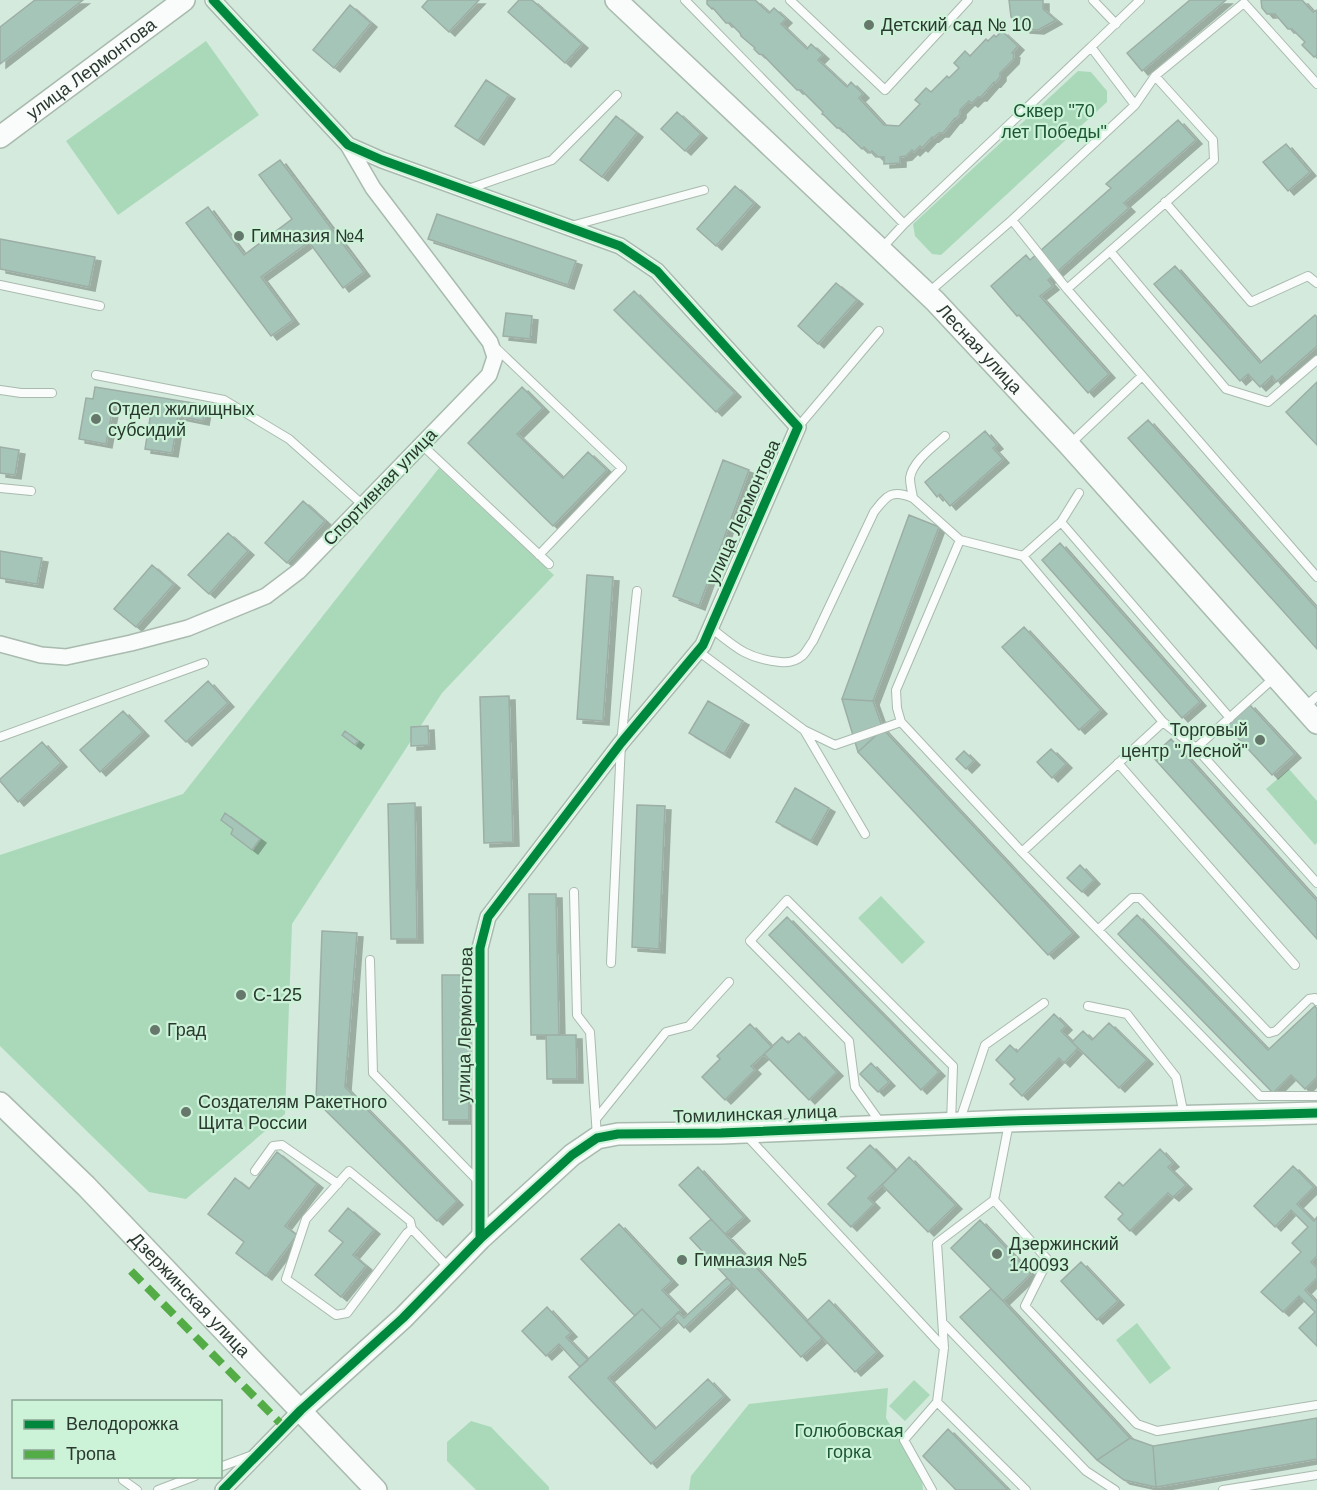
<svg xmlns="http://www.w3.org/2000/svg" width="1317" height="1490" font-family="Helvetica,sans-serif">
  <defs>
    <filter id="shadow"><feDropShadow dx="6" dy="4" stdDeviation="0" flood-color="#0004"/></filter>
  </defs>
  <rect width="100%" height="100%" fill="#d4eadc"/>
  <path fill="#aad9ba" d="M206,41L259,115L118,215L66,141Z
    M1078,71L1091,72L1107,91V102L941,255L932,254L915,236L913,224Z
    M439,468L554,575L442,693L292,924L285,1114L186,1199L149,1192L0,1046V855L183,794Z
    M1289,769L1317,801V843L1315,845L1266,789Z
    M881,896L925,942L902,964L858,918Z
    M1137,1323L1171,1368L1150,1384L1116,1340Z
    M914,1380L930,1395L905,1421L889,1406Z
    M888,1388L886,1418L922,1479L923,1490H689L691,1476L749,1404Z
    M471,1421L491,1427L549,1487V1490H476L447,1461V1442Z"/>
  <path fill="#a6c5b9" stroke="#9caea6" stroke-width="1.5" filter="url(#shadow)" d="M35,0H83L0,64V27Z
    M428,0H479L449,32L422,7Z
    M519,0H532L582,44L565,63L508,12Z
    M707,0H755L769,13L774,8L786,19L781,24L807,49L811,44L823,55L818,60L847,87L851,82L863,94L859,98L884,125L899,126L920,104L915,100L926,88L931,92L947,76L949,78L959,68L954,63L965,51L970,56L986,39L988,41L994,35L996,37L1002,31L1018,46L1012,53L1014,54L1013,60L1000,73V77L995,83L994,82L981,97H978L972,103L969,101L960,110V114L956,119L955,118L943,133H939L933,138L932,137L922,148L920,146L914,152L912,150L906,156L900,157V163L884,164V157H878L872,151L870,153L864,147L862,149L840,128H837L824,115L822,114L823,112L801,90H797L763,55L759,54L754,49L755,48L741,36L740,33L730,23H726L713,8L712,9L707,4Z
    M1009,0H1043V9L1056,20L1038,30L1024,29L1011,17Z
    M1190,0H1226L1142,71L1127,53Z
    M1261,0H1302L1313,12L1317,10V55L1314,57L1302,45L1305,42L1292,29H1288L1275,14H1267L1262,8Z
    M350,5L371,23L334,68L313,50Z
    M486,80L509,95L478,141L455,126Z
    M677,112L701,134L685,151L661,129Z
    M616,116L637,133L602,177L580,160Z
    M1178,120L1196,140L1124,203L1129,208L1048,280L1053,286L1040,296L1109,374L1088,393L1019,315L1017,316L991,286L1026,255L1030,260L1111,188L1106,184Z
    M1286,144L1310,172L1288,191L1263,162Z
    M280,160L364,272L343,288L309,242L261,277L293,320L271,336L186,223L208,207L244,255L292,219L259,175Z
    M735,186L754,203L716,246L697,229Z
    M437,214L576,261L568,285L428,239Z
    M0,239L95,257L89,287L0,269Z
    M1175,266L1260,363L1315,315L1317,317V346L1276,382L1272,376L1260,387L1248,374L1240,381L1154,284Z
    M836,283L857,300L818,344L798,326Z
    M634,291L735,393L716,412L614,310Z
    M506,313L532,316L530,339L503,336Z
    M1317,382V445L1286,412Z
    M95,387L206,405L203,421L178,416L172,453L145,449L151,412L113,406L106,444L79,439L86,398L93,399Z
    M522,387L543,408L517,434L563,478L588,452L607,470L553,526L468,443Z
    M1148,420L1317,609V649L1128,438Z
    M985,431L997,445L993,448L1003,459L950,506L940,494L937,497L925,482Z
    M0,447L19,450L15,475L0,473Z
    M723,460L749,470L699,606L673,596Z
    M303,501L325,521L287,563L265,543Z
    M909,515L939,527L873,701L842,699Z
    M228,533L248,551L209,594L188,575Z
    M1060,543L1200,702L1182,718L1042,560Z
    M0,551L42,558L37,584L0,578Z
    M152,565L174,584L136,627L114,609Z
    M587,575L613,577L603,721L577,719Z
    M1024,627L1101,710L1079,730L1002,647Z
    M208,681L228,703L186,742L165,721Z
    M509,696L513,842L484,843L480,697Z
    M842,699L873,701L883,729L858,752Z
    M708,701L743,721L724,754L689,733Z
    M1249,704L1295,754L1272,775L1226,725Z
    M123,711L143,732L100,772L80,750Z
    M428,726L429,745L411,746V727Z
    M883,729L1073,933L1048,955L858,752Z
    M345,731L358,741L355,745L342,735Z
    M1171,739L1317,901V939L1152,756Z
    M42,742L61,763L18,802L0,781V779Z
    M1051,749L1066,764L1052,778L1037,762Z
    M964,751L974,761L966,769L956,759Z
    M795,788L829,808L811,841L776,822Z
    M415,803L417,939H391L388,804Z
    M637,805L665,806L659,949L632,947Z
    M225,813L260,839L252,850L231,834L233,829L221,820Z
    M1080,865L1094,880L1082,892L1067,878Z
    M529,894H556L559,1035H531Z
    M1137,915L1268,1050L1315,1006L1317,1009V1077L1305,1089L1291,1075L1273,1093L1118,934Z
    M787,917L939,1072L921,1090L769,935Z
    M322,931L357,933L345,1087L457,1201L437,1221L316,1101Z
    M442,975H469V1120H443Z
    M1054,1014L1066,1026L1061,1031L1078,1048L1064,1063L1059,1058L1022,1096L1010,1084L1015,1079L996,1060L1010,1045L1017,1052Z
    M1109,1023L1147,1060L1119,1088L1072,1042L1083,1031L1092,1040Z
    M750,1024L772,1047L751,1066L755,1070L725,1100L702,1077L720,1059L717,1056Z
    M799,1033L837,1072L809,1100L764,1054L782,1037L788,1043Z
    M546,1035H576L577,1079H547Z
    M871,1063L889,1082L878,1092L860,1074Z
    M870,1145L896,1171L868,1198L874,1204L851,1227L828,1204L856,1176L847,1168Z
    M1160,1149L1173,1163L1168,1167L1186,1185L1173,1197L1168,1193L1130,1231L1118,1219L1123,1214L1105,1197L1119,1182L1123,1186Z
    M277,1152L317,1184L285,1226L297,1235L266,1276L236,1253L244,1242L208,1214L235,1178L249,1189Z
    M909,1157L956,1205L928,1232L882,1185Z
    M1293,1166L1314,1187L1297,1204L1314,1221L1317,1217V1256L1311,1262L1317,1268V1278L1305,1290L1317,1303V1346L1299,1328L1315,1312L1299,1296L1283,1312L1261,1292L1301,1252L1292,1243L1308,1227L1291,1210L1275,1227L1254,1206Z
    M698,1167L744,1217L725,1234L679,1185Z
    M348,1208L374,1230L353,1255L366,1266L341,1297L315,1275L343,1242L329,1231Z
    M711,1219L822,1338L801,1357L690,1238Z
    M980,1220L1031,1274L1003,1301L951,1248Z
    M619,1224L672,1281L662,1290L681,1310L661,1329L642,1309L635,1316L581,1259Z
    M1081,1262L1118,1301L1097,1320L1061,1281Z
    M727,1278L732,1283L684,1328L674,1317L678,1312L684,1318Z
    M991,1289L1003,1301L1130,1438L1097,1460L960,1317Z
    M829,1300L877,1352L855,1372L807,1321Z
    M547,1307L571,1333L566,1337L588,1360L580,1367L559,1344L546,1356L522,1331Z
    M642,1309L661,1329L608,1378L655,1429L708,1379L724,1396L651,1464L569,1377Z
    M1317,1418V1459L1156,1487L1153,1446Z
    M948,1429L1008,1490H956L923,1456Z
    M1130,1438L1153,1446L1156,1487L1124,1480L1097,1460Z"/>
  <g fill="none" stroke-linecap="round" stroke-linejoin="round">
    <g stroke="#a9baaf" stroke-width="10">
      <path id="lane" d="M685,0L904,224
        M790,0L885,90L968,0
        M1093,0L1116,24
        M1155,76L1244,3L1317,84
        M468,189L552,160L617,95
        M1165,202L1251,302L1308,276L1317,283
        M1012,220L1067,289L1317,577
        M571,226L704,190
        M881,249L904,224L1091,47
        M1110,251L1226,389L1268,402L1317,360
        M0,285L100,306
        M1067,289L1214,160L1213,140L1155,76L1135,105
        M929,292L1012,220L1135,105L1091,47L1140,0
        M496,348L622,468L539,555
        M96,375L224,400L289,439L363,505
        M0,390L21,393H52
        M798,427L879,331
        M1070,444L1142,376
        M422,445L549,564
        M0,488L31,491
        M913,498C912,491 910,485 910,478C912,462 934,446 945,436
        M1061,522L1079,493
        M1023,556L1061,522L1230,718
        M710,627C735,647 747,659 780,662C788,663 795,662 802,656C806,653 809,646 813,641L874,512C887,495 892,489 913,498L960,540
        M698,651L804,730
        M1305,707L1317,696
        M0,737L204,663
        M1196,748L1275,677
        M1118,763L1295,965
        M865,834L804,730L835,745L901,722
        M1022,852L1163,722
        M1317,883L1196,748L1163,722L1023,556L960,540L896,690L897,708L901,722L1022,852L1260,1096H1317
        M574,892L577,1015L590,1032L597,1137
        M1098,930L1132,898H1140L1269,1033L1276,1031L1309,999L1315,998L1317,1001
        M370,960L373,1073L479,1182
        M611,963L621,743L637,591
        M1088,1006L1127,1014L1176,1077L1184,1115
        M596,1119L666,1032L689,1026L729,982
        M960,1120L985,1045L1044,1003
        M880,1122L855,1087L849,1041L750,941L787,900L953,1066L951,1123
        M747,1136L944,1348
        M255,1171L273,1146L282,1145L338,1184
        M994,1200L1048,1260L1025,1306L1137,1424L1157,1431L1317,1405
        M412,1229L407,1233L347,1313L336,1315L286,1279L306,1219L349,1171L410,1221L412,1229L450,1269
        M943,1323L1086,1471L1115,1490
        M937,1402L1026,1490
        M220,1467L250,1456
        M123,1480L137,1490
        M158,1490L195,1476
        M932,1490L904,1440L937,1402L944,1348L937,1243L994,1200L1009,1123
        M1223,1490L1317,1475"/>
    </g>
    <g stroke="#a9baaf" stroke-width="18">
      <path id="street" d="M213,0L348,145L382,160L620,246L657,271L798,427L703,645L621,743L488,917L480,948V1239
        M0,644L41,655L66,657L131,643L188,628L266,596L299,571L489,375L495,357L490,342L373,188L348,145
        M223,1490L301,1410"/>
    </g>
    <g stroke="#a9baaf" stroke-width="24">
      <g id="secondary">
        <path id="s1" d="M616,0L935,301L1069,445L1317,723"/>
        <path id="s2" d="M0,137L184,0"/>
        <path id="s3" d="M0,1103L86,1186L376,1490"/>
        <path d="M301,1410L403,1318L480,1239L572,1155L597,1138L618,1134L721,1133L1009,1121L1317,1113"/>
      </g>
    </g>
    <use href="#lane" stroke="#f9fcfa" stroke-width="8"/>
    <use href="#street" stroke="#f9fcfa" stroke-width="15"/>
    <use href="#secondary" stroke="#f9fcfa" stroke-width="21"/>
    <path stroke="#53ac45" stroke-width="8" stroke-dasharray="15 8" stroke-linecap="butt" d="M131,1271L284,1427"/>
    <g stroke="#ccf2d8" stroke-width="13">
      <path id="cycleway" d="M213,0L348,145L382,160L620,246L657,271L798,427L703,645L621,743L488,917L480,948V1239
        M223,1490L301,1410L403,1318L480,1239L572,1155L597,1138L618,1134L721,1133L1009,1121L1317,1113"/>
    </g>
    <use href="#cycleway" stroke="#00873e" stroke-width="9"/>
  </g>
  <g fill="#66776c" stroke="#ccf2d8" stroke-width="2">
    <circle cx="869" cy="25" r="6"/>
    <circle cx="239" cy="236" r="6"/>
    <circle cx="96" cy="419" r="6"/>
    <circle cx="1260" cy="740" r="6"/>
    <circle cx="241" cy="995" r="6"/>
    <circle cx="155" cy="1030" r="6"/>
    <circle cx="186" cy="1112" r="6"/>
    <circle cx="997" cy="1254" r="6"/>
    <circle cx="682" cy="1260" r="6"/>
  </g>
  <g text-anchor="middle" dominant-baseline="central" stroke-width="4.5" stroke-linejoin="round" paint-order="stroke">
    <g font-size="18" fill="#2a392f" stroke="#ccf2d8" text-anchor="start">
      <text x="881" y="25">Детский сад № 10</text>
      <text x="251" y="236">Гимназия №4</text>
      <text x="108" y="409">Отдел жилищных<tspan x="108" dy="21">субсидий</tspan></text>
      <text x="1248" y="730" text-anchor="end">Торговый<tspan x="1248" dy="21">центр "Лесной"</tspan></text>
      <text x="253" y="995">С-125</text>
      <text x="167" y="1030">Град</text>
      <text x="198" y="1102">Создателям Ракетного<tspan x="198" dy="21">Щита России</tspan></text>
      <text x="1009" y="1244">Дзержинский<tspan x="1009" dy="21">140093</tspan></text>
      <text x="694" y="1260">Гимназия №5</text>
    </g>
    <g font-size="18" fill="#2a392f" stroke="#ccf2d8">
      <text stroke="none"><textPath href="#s2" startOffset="114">улица Лермонтова</textPath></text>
      <text stroke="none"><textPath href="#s1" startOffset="504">Лесная улица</textPath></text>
      <text transform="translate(380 487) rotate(-46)">Спортивная улица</text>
      <text transform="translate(743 512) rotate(-66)">улица Лермонтова</text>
      <text transform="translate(465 1025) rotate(-89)">улица Лермонтова</text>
      <text transform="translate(755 1114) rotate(-2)">Томилинская улица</text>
      <text stroke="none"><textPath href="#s3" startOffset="270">Дзержинская улица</textPath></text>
    </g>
    <g font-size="18" fill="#1d5635" stroke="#ccf2d8">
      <text x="1054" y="111">Сквер "70<tspan x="1054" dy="21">лет Победы"</tspan></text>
      <text x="849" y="1431">Голюбовская<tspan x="849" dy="21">горка</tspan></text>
    </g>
  </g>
  <rect x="12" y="1400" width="210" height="78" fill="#ccf2d8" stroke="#8ba894" stroke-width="1.5"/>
  <rect x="24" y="1420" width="30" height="9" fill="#00873e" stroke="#8ba894" stroke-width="1.5"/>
  <text x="66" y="1430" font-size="18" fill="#2a392f">Велодорожка</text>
  <rect x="24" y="1450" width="30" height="9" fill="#53ac45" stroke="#8ba894" stroke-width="1.5"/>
  <text x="66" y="1460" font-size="18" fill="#2a392f">Тропа</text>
</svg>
